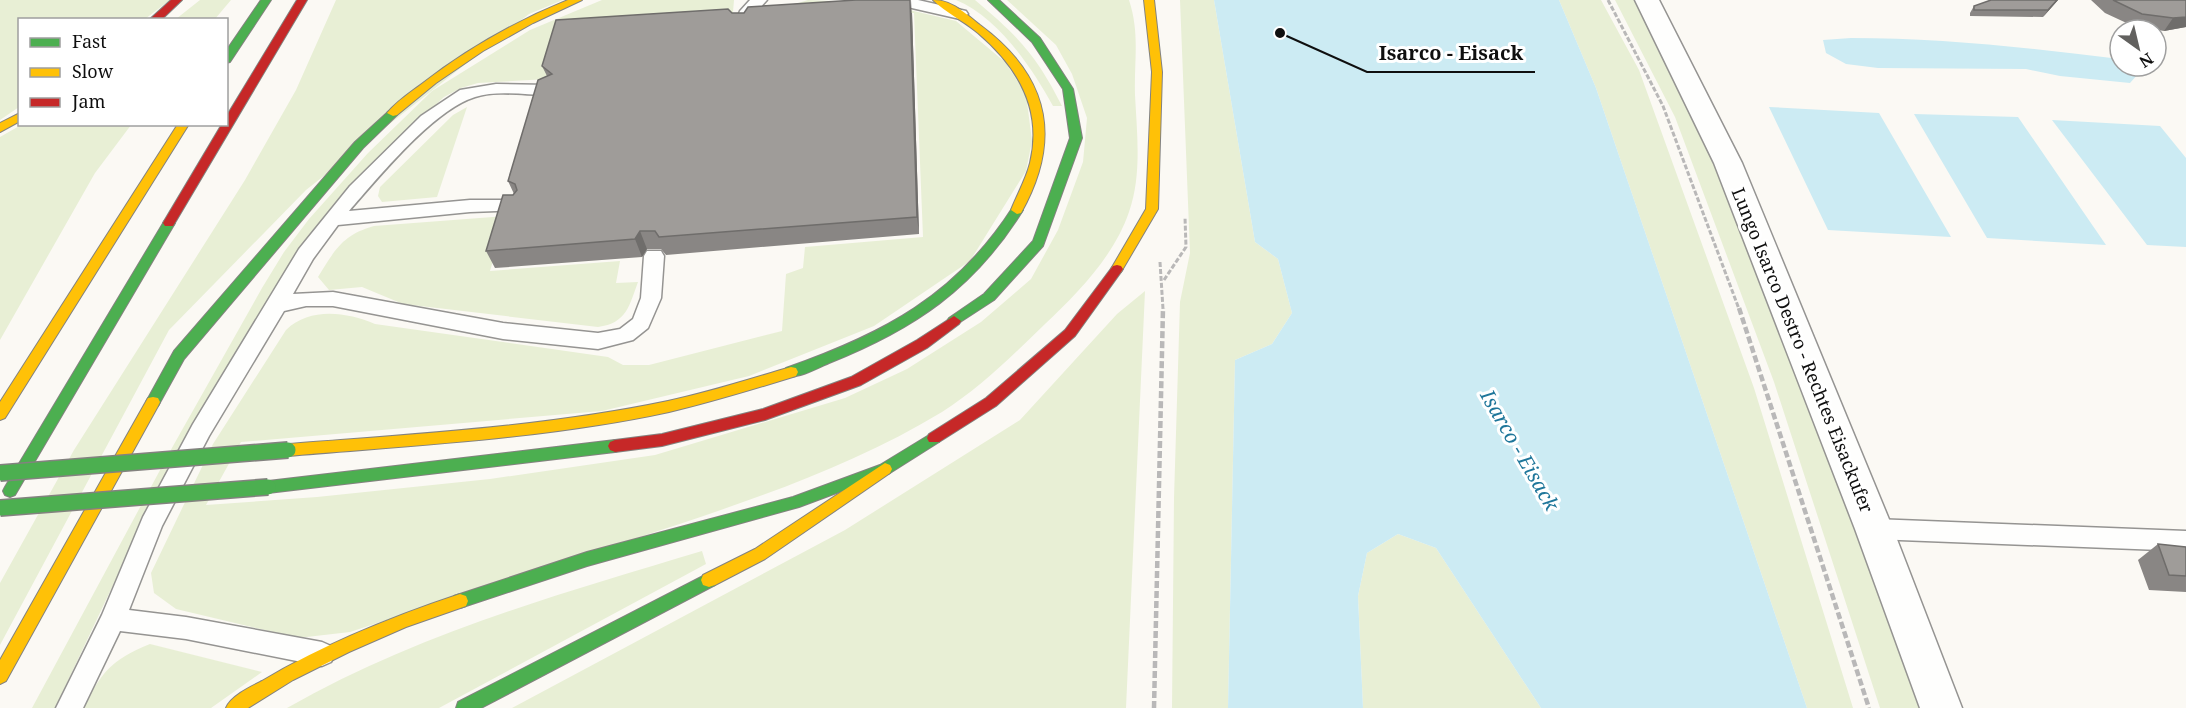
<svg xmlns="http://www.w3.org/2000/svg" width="2186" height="708" font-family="'Noto Serif',serif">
  <rect width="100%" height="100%" fill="#fbf9f4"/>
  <path fill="#e8efd5" d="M0,0H170L145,19L20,20L19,107L0,120Z
    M200,0H231L215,19H176Z
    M336,0H563L529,14L306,190L169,330L0,645V583L74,450L245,180L296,90Z
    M602,0H734L732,24L547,79L478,83L461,88L444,97L380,157L324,220L247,335L148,511L55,708H32L173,446L262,288L284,252L309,219L368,153L432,91L530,30Z
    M808,0L880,3L956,21L1005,62L1026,94L1032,141L1026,171L970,261L874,326L749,376L602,411L241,442L206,505L317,497L490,479L655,455L845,398L907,369L981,322L1031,279L1058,230L1083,162L1087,118L1072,74L1056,45L1007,0H1129C1140,34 1134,59 1135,95C1137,134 1142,175 1129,212C1114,256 1078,293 1045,324C1013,355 980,388 942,412C846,470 740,504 634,539C539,570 445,601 350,632L298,638L176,609L154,593L151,573L213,444L286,330C310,307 346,312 375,324L608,357L623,365H649L782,331L786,274L803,268L805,247L923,237L914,13L758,22L772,11Z
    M956,0H975C1018,36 1037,56 1062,106H1053C1032,68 998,17 956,0Z
    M1180,0H1214L1255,242L1278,259L1292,313L1272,344L1235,360L1228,708H1172L1174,498L1180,302L1190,253Z
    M1559,0H1601L1639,70L1754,388L1853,708H1807L1596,88Z
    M1615,0H1634C1696,111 1741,229 1787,348C1833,468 1877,588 1922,708H1880L1774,382L1675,117Z
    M467,107L437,197L382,202L378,196L380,187L453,115Z
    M21,125H131L95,173L0,340V137Z
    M506,216L490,271L620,261L616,283L638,282C629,306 627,323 598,327L403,304L362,287L329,290L318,277C335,250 342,235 374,226Z
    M1145,291L1126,708H512L845,530L1020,420L1117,314Z
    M1398,534L1436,548L1541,708H1363L1358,596L1367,553Z
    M702,551L706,564L439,708H287C417,634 559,594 702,551Z
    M150,644L262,672L211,708H82C104,671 109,661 150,644Z"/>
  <path fill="#ccebf3" d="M1214,0H1559L1596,88L1807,708H1541L1436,548L1398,534L1367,553L1358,596L1363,708H1228L1235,360L1272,344L1292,313L1278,259L1255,242Z
    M1851,38C1941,38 2031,48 2120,59V66H2131L2138,74L2130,83L2060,76L2026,69L1878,68L1846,64L1826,53L1823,40Z
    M1769,107L1879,113L1951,237L1828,230Z
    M1914,114L2018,117L2106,245L1987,238Z
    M2052,120L2160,126L2186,158V247L2147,245Z"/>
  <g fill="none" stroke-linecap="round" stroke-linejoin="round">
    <g stroke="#959492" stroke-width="3">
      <path id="lane" d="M750,0H767L755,13L748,28H736L734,25L740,11Z
        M888,0H918L966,11L968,14L960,19L890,3Z
        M496,84L548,85L557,90L548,95C525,95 497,90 475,97C433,110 378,178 349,211L470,200H514L521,202L523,206L521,210L470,212L338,225L313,259L293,294L333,292L503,323L598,333L620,329L633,319L641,298L644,256L647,251H661L664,256L661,298L648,328L633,340L598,349L503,339L333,306H306L284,311L209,436L162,526L129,610L186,617L322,642L331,646L335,654L331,662L322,666L186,639L120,631L83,708H56L102,615L143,517L193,424L299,249L350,186L421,116L460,90Z
        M1874,519L2186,531V551L1874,539L1866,536L1862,529L1866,522Z"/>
    </g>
    <g stroke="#959492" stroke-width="3">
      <path id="street" d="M1635,0H1659L1742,163L1893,529L1962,708H1920L1855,529L1714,163Z"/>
    </g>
    <g stroke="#83827f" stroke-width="2">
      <path id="fast" d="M261,0H271L230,62L226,63V51Z
        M988,0H999L1040,38L1073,89L1082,138L1043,246L994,300L954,326L947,321L949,318L984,294L1033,241L1070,138L1063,89L1032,42Z
        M393,110L397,111V115L363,148L184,359L158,406H148L146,402L174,351L355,142L389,111Z
        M1017,206L1023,210C974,289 914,329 829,363C818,368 798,379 786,376L784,372L786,368C883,334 956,296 1013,207Z
        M169,219L175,223L15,495L10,497L5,495L3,491L5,487L165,220Z
        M934,432L939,434L941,438L939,442L890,473L799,507L587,566L460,608L454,606L452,601L454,596L460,594L587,552L793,497L880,465Z
        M615,440L620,442L622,446L620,450L615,452L268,493L263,491L261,487L263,483L268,481Z
        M709,573L715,575L717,580L715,585L481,708H456L458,702Z"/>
    </g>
    <g stroke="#83827f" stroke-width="2">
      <path id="slow" d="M568,0H582L533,23L483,51L436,83L397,115L393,116L387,113C397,101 411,92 423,83C467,49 516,21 568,0Z
        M933,0C952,0 966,14 980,25C1049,76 1063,138 1021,213L1017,214L1011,210C1017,195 1026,179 1030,163C1043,109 1018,67 978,33C964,21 946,13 933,0Z
        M1144,0H1154L1162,72L1158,209L1121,272L1117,273L1111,269L1146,209L1152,72Z
        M20,113V121L0,132V123Z
        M178,124H189L5,418L0,420V402Z
        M791,367L796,368L798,372L796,376C754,389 712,402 669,412C544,439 415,445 288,456L283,454L281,450L283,446L288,444C415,434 543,427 668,401C710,392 750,379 791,367Z
        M153,397L158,398L160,402L158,406L6,681L0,684V660L148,398Z
        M885,463L890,465L892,469L890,473L765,559L715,585L709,587L703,585L701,580L703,575L755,549Z
        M460,594L466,596L468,601L466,606L406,627L349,652L293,680L248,708H226C231,696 250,687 262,681C324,644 391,617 460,594Z"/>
    </g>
    <g stroke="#83827f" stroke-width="2">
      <path id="jam" d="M171,0H182L161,20H149Z
        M297,0H307L173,226H165L163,223L222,124H226V117Z
        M1117,265L1121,266L1123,269L1121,272L1075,336L996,406L939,442H929L927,438L929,434L986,398L1065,330L1113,266Z
        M954,316L961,321L959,324L927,348L861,385L765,420L662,446L615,452L610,450L608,446L610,442L615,440L662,434L763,409L851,377L917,340Z"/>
    </g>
    <path stroke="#b9b8b8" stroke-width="3" stroke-dasharray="5 2" stroke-linecap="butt" d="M1608,0L1663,106L1739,309
      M1160,262L1163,309
      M1164,280L1186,247L1185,217"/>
    <path stroke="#b9b8b8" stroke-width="4.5" stroke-dasharray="7 3" stroke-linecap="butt" d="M1739,308L1869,708
      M1154,708L1163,308"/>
    <use href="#lane" fill="#fefefd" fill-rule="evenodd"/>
    <use href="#street" fill="#fefefd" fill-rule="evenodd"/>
    <use href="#fast" fill="#4caf50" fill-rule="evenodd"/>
    <use href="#slow" fill="#ffc107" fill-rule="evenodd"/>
    <use href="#jam" fill="#c62828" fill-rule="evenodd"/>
    <g stroke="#83827f" stroke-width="18" stroke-linecap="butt">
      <path id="fast-bridge" d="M0,473L288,450
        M0,508L268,487"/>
    </g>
    <use href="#fast-bridge" stroke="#4caf50" stroke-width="15"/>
  </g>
  <path fill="#898684" d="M2058,0L2043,17L1970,16V13L1974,6Z
    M2091,0H2186V27L2164,31L2133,26L2105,13Z
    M732,13H912L919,234L666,255L661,249H647L642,257L495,268L486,251L514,194L508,181L547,76L542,66Z
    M2158,544L2186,547V592L2149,590L2138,560Z"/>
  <path fill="#6f6d6b" d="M911,0L912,13L919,234L917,217Z
    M2057,0H2058L2043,17L2048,10Z
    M2186,17V27L2164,31L2173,18Z
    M640,231L647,249L642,257L635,239Z"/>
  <path fill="#9f9c99" stroke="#6f6d6b" stroke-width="1.5" d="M856,0H910L917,217L659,237L655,231H640L635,239L486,251L503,195H513L517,190L515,184L508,181L538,80L552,74L542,66L556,20L728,9L732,13H744L748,7Z
    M1991,0H2057L2048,10H1974V6Z
    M2113,0H2186V17L2173,18L2142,14Z
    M2158,544L2186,547V576L2169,575Z"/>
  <g text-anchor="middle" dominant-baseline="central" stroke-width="6" stroke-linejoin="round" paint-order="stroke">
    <g font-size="18" fill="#0f0f0f" stroke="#fff">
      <text transform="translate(1803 350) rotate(68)">Lungo Isarco Destro - Rechtes Eisackufer</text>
    </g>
    <g font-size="20" font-style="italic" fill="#1e769a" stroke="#fff">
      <text transform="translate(1520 450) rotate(60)">Isarco - Eisack</text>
    </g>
  </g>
  <path fill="none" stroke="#0f0f0f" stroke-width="2" d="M1280 33L1367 72H1535"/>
  <circle fill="#0f0f0f" stroke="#fff" stroke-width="2" cx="1280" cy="33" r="6"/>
  <g font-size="20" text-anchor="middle" font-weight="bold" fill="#0f0f0f" stroke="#fff" stroke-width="6" stroke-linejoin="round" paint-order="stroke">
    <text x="1451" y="60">Isarco - Eisack</text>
  </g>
  <rect x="18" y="18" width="210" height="108" fill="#ffffff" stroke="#9f9f9f" stroke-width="1.5"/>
  <rect x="30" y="38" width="30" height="9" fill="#4caf50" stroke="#9f9f9f" stroke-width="1.5"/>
  <text x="72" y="48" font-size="18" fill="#0f0f0f">Fast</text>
  <rect x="30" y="68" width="30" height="9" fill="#ffc107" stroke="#9f9f9f" stroke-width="1.5"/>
  <text x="72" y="78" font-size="18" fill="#0f0f0f">Slow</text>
  <rect x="30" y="98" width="30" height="9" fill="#c62828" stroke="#9f9f9f" stroke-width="1.5"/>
  <text x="72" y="108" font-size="18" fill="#0f0f0f">Jam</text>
  <g transform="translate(2138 48) rotate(146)"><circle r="28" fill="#ffffff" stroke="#9f9f9f" stroke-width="1.5"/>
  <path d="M0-4.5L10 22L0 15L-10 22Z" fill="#62615f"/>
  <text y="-9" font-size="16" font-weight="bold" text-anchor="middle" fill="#0f0f0f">N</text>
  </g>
</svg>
